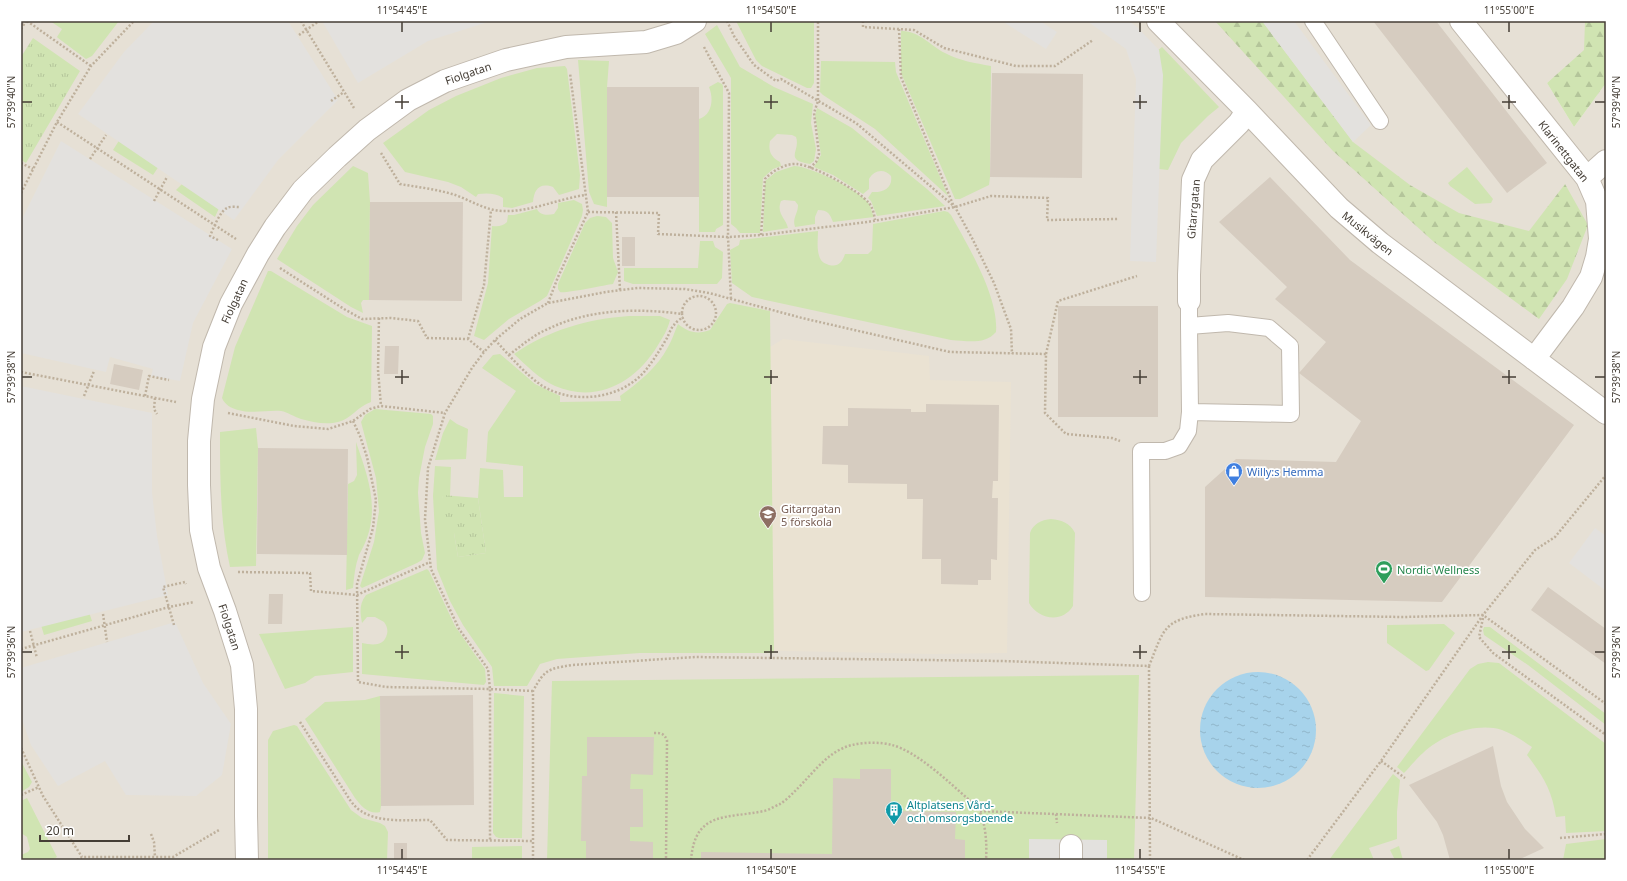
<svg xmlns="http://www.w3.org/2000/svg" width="1627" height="881" font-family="'Noto Sans',sans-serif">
  <defs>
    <pattern id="forest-firs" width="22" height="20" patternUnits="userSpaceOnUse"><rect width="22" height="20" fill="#d0e4b2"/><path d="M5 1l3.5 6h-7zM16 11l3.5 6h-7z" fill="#b4c59a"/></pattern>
    <pattern id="park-tufts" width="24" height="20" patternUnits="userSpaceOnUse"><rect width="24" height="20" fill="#d0e4b2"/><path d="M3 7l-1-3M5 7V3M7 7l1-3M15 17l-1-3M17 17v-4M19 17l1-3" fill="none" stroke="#b4c59a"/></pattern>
    <pattern id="water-ripples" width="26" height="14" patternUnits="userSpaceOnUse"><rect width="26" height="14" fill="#a7d3eb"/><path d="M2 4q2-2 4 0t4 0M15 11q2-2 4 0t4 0" fill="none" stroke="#91b6ca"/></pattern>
  </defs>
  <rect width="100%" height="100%" fill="#f2eee7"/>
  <path fill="#e6e0d5" d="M21,21H1585V50L1547,83L1574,127L1606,83V860H21Z"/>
  <path fill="#eae2d2" d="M783,339L929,356L930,380L1011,382L1007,653L933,654L736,650L619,441Z"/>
  <path fill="#d0e4b2" d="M50,21H119L92,56L86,59L58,38L57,37L62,29Z
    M736,21H814V83L811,88H807L762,66L756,60Z
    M717,25L740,67L774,87L813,104L811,123L816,149L814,161L810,164C783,160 801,151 796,137L792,135L777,134L770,141C768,151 771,157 780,162L781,166L773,169L763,178L760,233H740L736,228L731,224V78L705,34Z
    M901,31C918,30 931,46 945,53C960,61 975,63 991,66L990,177L989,185L960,199H955L901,73Z
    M1162,47L1219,107L1208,116L1181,143L1168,170L1159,169L1157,51Z
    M578,60L609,61L607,87V207L594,204L589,192Z
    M821,61L895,62L896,72L948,196L875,129L823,95L820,92Z
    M565,66L567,69L580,175L579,189L559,195L553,187C539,182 534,190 533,202L512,208L503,207V198C496,193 487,193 478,194L476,197L461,187L448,182L405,172L383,143L429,110L456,96L501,78L537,68Z
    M718,82L722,84L723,86V225L716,229L715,232H699V119C712,115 714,99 709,87Z
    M817,108L852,128L927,189L945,206L877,216L871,201L868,198L872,192C883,193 893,188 891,176C884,168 874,170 869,179V189L863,194L833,175L814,167L821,155L815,116Z
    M120,139L159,166L153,175L113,150Z
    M353,166L368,173L370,202L369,300H363L361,303L363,313L351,307L277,259L297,226L313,205Z
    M794,166C810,166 862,191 870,205C871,209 872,213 874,217L833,222C830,214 828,210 818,210L815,217V224L795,227C792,218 798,214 798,205L795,201L784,200L781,201C776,214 786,218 788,228L763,232L765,181L776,172Z
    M1467,167L1493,199L1491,203L1475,204L1450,186L1448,183Z
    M184,182L220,206L215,217L176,190Z
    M574,200L582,204L583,210L582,216L547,296L540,301L509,319L484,340L474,336L488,283L492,226C498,227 503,226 507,222L508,215H514L537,209C540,216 548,215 554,214L558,208V203Z
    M944,211L948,212L951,215C968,246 999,297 996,332C985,345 967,341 951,340L752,297L732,283L730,250L739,245L740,240L818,231C818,239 816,252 821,260C822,262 826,264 829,265C838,267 842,263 845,254H868L872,250L873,224Z
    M597,216L606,217L612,223L613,258L618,272L613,284C605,285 564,294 560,292L558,289V284L585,223L590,218Z
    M700,241H713L715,247L723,252L722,278L717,284H633L624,281V268H698Z
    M268,271H271L347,317L372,326L371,402C358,406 351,419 338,422C326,425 312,422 301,419C294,417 288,412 281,411C267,410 251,414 238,410C231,408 225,405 222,398L235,347Z
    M730,303L770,311L774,653H640L557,659L540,664L527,686H494L492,667L463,625L450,601L437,569L433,496L435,466L451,467L450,496H442L454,533L458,557L486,553L478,498L480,468L503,470L504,497H523V466L486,462L488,432L516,391L482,368L493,355L500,354L535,384L560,396V402L621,401L620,396C638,383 658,367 668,347C672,340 675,331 678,324C688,332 697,335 710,330L727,304Z
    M629,316H660L670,320C668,329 663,337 658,345C636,382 597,404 555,386C539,379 526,365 514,354C549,330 587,319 629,316Z
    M375,409L431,414L433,416V424L425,447L419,478L418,493L421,533L425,553L422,560L417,563L362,588L360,586L374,542L379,511L376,478L361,422L365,415Z
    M450,419L457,424L468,429L466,459L435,460L443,433Z
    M256,428L258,448L256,566L230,567C220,522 220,478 220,432Z
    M356,442C367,474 379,505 367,538C365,544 362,549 359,555C355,566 354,577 353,588L346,590L348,484L354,481L357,475Z
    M1051,519C1062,520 1070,523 1075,533L1073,606C1062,624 1038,619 1029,603L1030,533C1033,524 1041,520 1051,519Z
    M427,569L429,571L455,626L485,669L486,682L484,685L362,674V643C372,645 384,647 387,634C388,630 387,626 384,622L375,617H367L362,623C360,613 359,604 366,595Z
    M89,612L92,621L44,635L41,625Z
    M1444,624L1455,633L1429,670L1426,671L1387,643V625Z
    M353,627V672L315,676L305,683L285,689L259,634Z
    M1484,627H1490L1606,714V725L1528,665L1484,635L1483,630Z
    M1488,662L1499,663L1606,744V831L1566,833L1565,816L1556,817C1552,790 1543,776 1527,755L1532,747C1523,741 1513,734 1502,730C1476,722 1442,735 1423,753C1416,759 1410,767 1404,773L1397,767L1470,669L1478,664Z
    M1139,675L1134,860H547L552,681Z
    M494,693L524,696L522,838H499L496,837L493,833Z
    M380,696L381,806L380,812C369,815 361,806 355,798L305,719L325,702L365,700Z
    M294,725L297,726L351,810L362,818L380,823L385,826L388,832L387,860H268V740L273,731Z
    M21,761L32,782L29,787L21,792Z
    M1393,774L1400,780L1397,812V839L1369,848L1374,860H1329Z
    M27,798L57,857L52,860H21V855L28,852L30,849L27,837L21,833V801Z
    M1606,839V860H1563L1566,844Z
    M522,846V860H472V847Z
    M1399,846L1403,860H1404H1395L1390,850Z"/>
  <path fill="url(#forest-firs)" d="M1215,21H1262L1353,142L1410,185L1459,213L1529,231L1565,184L1588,225L1567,279L1539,319L1434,242L1333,151Z
    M1585,21H1606V83L1574,127L1547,83L1584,50Z"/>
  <path fill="url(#park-tufts)" d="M33,38L80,71L26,163L21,160V57Z
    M442,495L478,498L486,553L458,557L454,533L444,528Z"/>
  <path fill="#e3e1de" d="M154,21H288L338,100L278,160L234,220L78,114L124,52Z
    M322,21H491L428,41L358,83Z
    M1002,21H1040L1057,32L1046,49Z
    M1087,21H1129L1137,27L1159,50L1163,75L1156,262L1130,261L1136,79L1126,49Z
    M1262,21H1294L1371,125L1353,142Z
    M61,141L232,249L193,323L180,381L151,376L153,369L110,357L106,372L21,353V221Z
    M21,386L152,413V493L157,536L168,595L21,632Z
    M1595,528L1606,536V591L1569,563Z
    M175,622L203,683L231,724L222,775L196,796L126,795L105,761L58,786L31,745L21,717V668Z
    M1029,839L1107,840V860H1029Z"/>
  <path fill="url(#water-ripples)" d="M1200 730a58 58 0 1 1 116 0a58 58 0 1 1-116 0Z"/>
  <path fill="#d6ccc0" d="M1373,21H1436L1547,163L1507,193Z
    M992,73L1083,74L1082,178L990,177Z
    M607,87H699V197H607Z
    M1270,177L1350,260L1574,425L1442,602L1205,597V487L1236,459L1336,462L1361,421L1299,373L1326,342L1275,299L1287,287L1219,222Z
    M370,202H463L462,301L369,300Z
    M622,237H635V266H622Z
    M1058,306H1158V417H1058Z
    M385,346H399L398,374H384Z
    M114,364L143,370L139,390L110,384Z
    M926,404L999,405L998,481H993L992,498H998L997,560L991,559V580H978V585L941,584V559H922L923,499H907V484L848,483V465L822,464L823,426H848V408L911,409V412H926Z
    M258,448L348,449L347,555L257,554Z
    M1548,587L1606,629V664L1531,610Z
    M269,594H283L282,624H268Z
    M473,695L474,805L381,806L380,696Z
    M587,737H654L653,775L631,774L630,789H643V827H630V841L653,842V860H586V841H581L582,776H587Z
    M1493,746L1501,786L1507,802L1525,829L1544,848L1518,860H1450L1443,835L1437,822L1409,785Z
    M860,769H891V811L956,812L955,839L965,840V860H701V852L832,854L833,778L860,779Z
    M394,843H407V860H394Z"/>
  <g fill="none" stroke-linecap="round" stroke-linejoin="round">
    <g stroke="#c0b8ad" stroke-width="18">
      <path id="lane" d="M1313,21L1380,121
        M1189,301V326L1228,323L1269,328L1290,346L1291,414L1190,412L1189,326
        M1142,593L1141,451H1165L1179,446L1188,431L1190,412"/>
    </g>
    <g stroke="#c0b8ad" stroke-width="24">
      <path id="street" d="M1158,21L1247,111L1339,208L1380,243L1606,413
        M1461,21L1587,178L1597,201L1600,239L1597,257L1591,277L1573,307L1534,359
        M1587,178L1606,161
        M1189,301V275L1193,180L1202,160L1239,123L1247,111
        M1071,846V860
        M247,860L246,816V709L242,665L225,611L209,568L201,530L199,485V441L203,399L214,347L231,304L258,254L275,227L303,190L337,157L367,130L408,100L445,81L506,60L566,47L646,42L676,33L695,21"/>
    </g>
    <path stroke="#beb09c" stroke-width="2.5" stroke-dasharray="2 2" stroke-linecap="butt" d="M27,21L91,66
      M301,21L354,108
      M727,21L734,36L754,65L776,81L781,79L856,123L955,207L972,238L994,283L1011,329L1012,354
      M863,21V27L914,30L944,48L1016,66H1055L1093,40
      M21,29L26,21
      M899,29L901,77L954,207
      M299,35L319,21
      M704,47L729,93L728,237L731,299
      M331,101L344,92
      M57,122L236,239
      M381,153L400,184C417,187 435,189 452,194C469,199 485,211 504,211C530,212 558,199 585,195
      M90,159L106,135
      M21,163L33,169
      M810,168L816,162L819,154L814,113L818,101V21
      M21,193L57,122L91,66L134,21
      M154,201L167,177
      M588,212L659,213L658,234L728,237L761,235L867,222L955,207L991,196L1048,198L1047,220L1118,219
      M616,212L620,290
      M761,235L765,179C772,171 786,163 797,164C815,166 858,190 869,203C873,208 874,214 875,220
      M218,240L210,236C213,229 220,211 227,208C230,206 236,207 240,207
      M280,268L344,309L362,319L391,318L418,321L427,338L468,339L484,352
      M682 313a17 17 0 1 1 34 0a17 17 0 1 1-34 0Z
      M548,303L558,277L588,212L570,73
      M379,318L378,370L381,406
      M468,339L484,285L491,210
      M495,340C509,355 524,373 541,385C572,405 620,400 645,371C653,361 660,350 667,338C669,334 671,328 674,325C676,322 680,319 683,317
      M1046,354L1058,301L1137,276
      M509,355C522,345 535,334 550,328C590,309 639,308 682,314
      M21,372L176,402
      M84,396L94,371
      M145,396L149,376L169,380
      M155,398L154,409L157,414
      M228,413L294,426L328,429L353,421L370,409L381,406L445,413
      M353,421L360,436L367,457L376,500L373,528L357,584L358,682L386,687L490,689V841
      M238,572L310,573L311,591L357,595L430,562
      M103,614L107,642
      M1483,618L1479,637L1493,653L1606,735
      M174,625L163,587L185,582L186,584
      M30,631L37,658
      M21,649L169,607L194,602
      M1149,666L1150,860
      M533,691L490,689L488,669L459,629L431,569L425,519L428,468L445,413L472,368L484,352L495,340L520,319L548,303L606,292L638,288L685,289L709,293L802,318L950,352L1046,354L1045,413L1066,434L1112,438L1120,441
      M300,722L350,800C353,804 356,808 361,811C378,823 410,820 430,820L447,840L533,841
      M654,733C660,733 664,733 667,740L666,860
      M21,748L43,796L82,857
      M1381,761L1405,778
      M21,795L39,787
      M980,811L1151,818L1244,860
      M1056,814L1057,823
      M151,834L154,842L155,857
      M1560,838L1606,834
      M77,860L82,857H173L219,830
      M533,860V691C545,669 548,669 572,665L695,657L1002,661L1149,666C1164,629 1163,620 1205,614L1403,617L1483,615L1606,704
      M691,860C695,810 727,819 764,811C769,810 775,806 780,804C785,801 790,796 794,792C812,775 827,751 852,745C864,742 881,742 892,745C916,751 949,782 968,799C972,803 979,807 980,812C986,826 987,845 986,860
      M1307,860L1381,761L1483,615L1535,550L1555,537L1606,475"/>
    <use href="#lane" stroke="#fff" stroke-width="16"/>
    <use href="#street" stroke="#fff" stroke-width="22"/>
  </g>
  <path fill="none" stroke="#453e36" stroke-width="1.5" d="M402,22V32M771,22V32M1140,22V32M1509,22V32M402,95V109M771,95V109M1140,95V109M1509,95V109M22,102H32M395,102H409M764,102H778M1133,102H1147M1502,102H1516M1595,102H1605M402,370V384M771,370V384M1140,370V384M1509,370V384M22,377H32M395,377H409M764,377H778M1133,377H1147M1502,377H1516M1595,377H1605M402,645V659M771,645V659M1140,645V659M1509,645V659M22,652H32M395,652H409M764,652H778M1133,652H1147M1502,652H1516M1595,652H1605M402,849V859M771,849V859M1140,849V859M1509,849V859"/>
  <defs>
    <g id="shop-pin" transform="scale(0.9)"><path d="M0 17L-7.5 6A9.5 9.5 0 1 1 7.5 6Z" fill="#3f7fe0" stroke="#fff"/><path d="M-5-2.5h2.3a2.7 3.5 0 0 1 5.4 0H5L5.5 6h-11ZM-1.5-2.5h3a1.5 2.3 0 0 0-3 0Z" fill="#fff"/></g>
    <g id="school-pin" transform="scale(0.9)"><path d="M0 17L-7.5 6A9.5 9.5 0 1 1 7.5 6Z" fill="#8d6e63" stroke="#fff"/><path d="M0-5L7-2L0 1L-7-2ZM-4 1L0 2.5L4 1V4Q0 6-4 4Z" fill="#fff"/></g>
    <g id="stadium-pin" transform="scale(0.9)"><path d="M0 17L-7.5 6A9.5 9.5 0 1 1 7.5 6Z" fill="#2e9e5b" stroke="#fff"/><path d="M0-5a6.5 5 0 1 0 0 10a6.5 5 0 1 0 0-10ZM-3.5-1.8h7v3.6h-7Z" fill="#fff"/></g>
    <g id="building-pin" transform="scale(0.9)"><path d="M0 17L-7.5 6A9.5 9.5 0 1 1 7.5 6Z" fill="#0f9aa8" stroke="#fff"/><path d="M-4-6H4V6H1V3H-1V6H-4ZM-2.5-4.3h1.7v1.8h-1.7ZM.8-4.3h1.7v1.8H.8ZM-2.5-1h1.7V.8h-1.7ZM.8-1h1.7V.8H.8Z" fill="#fff"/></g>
  </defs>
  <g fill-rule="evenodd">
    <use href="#shop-pin" x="1234" y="471"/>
    <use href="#school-pin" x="768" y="514"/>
    <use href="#stadium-pin" x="1384" y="569"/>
    <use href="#building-pin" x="894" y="810"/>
  </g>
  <g text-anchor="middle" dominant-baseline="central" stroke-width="3.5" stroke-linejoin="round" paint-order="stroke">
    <g font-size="11" fill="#453e36" stroke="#fff">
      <text transform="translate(468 73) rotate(-19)">Fiolgatan</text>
      <text transform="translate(1564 151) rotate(52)">Klarinettgatan</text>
      <text transform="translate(1193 209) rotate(-85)">Gitarrgatan</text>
      <text transform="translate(1368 233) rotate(39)">Musikvägen</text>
      <text transform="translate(234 301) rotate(-65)">Fiolgatan</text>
      <text transform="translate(230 627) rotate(72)">Fiolgatan</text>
    </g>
    <g font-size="11" fill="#366cbe" stroke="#fff" text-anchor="start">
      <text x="1247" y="471">Willy:s Hemma</text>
    </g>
    <g font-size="11" fill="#785e54" stroke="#fff" text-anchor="start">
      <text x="781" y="508">Gitarrgatan<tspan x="781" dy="13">5 förskola</tspan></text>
    </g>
    <g font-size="11" fill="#27864d" stroke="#fff" text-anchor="start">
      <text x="1397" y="569">Nordic Wellness</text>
    </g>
    <g font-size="11" fill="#0d838f" stroke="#fff" text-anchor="start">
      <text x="907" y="804">Altplatsens Vård-<tspan x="907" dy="13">och omsorgsboende</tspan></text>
    </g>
  </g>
  <rect width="1627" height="881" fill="none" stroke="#ffffff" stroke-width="44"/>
  <path d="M40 835v6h89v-6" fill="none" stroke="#453e36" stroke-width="2"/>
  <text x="46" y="835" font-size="12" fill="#453e36" stroke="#ffffff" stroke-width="3" paint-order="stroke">20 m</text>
  <rect x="22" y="22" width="1583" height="837" fill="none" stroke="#453e36" stroke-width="1.5"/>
  <g font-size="10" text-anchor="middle" fill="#453e36">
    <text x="402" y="14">11°54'45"E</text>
    <text x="771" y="14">11°54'50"E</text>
    <text x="1140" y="14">11°54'55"E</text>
    <text x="1509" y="14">11°55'00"E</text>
    <text transform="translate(11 102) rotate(-90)" y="4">57°39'40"N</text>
    <text transform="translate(1616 102) rotate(-90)" y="4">57°39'40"N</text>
    <text transform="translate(11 377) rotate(-90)" y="4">57°39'38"N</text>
    <text transform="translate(1616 377) rotate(-90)" y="4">57°39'38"N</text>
    <text transform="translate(11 652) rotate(-90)" y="4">57°39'36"N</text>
    <text transform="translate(1616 652) rotate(-90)" y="4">57°39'36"N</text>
    <text x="402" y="874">11°54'45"E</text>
    <text x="771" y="874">11°54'50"E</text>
    <text x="1140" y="874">11°54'55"E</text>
    <text x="1509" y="874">11°55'00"E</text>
  </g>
</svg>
